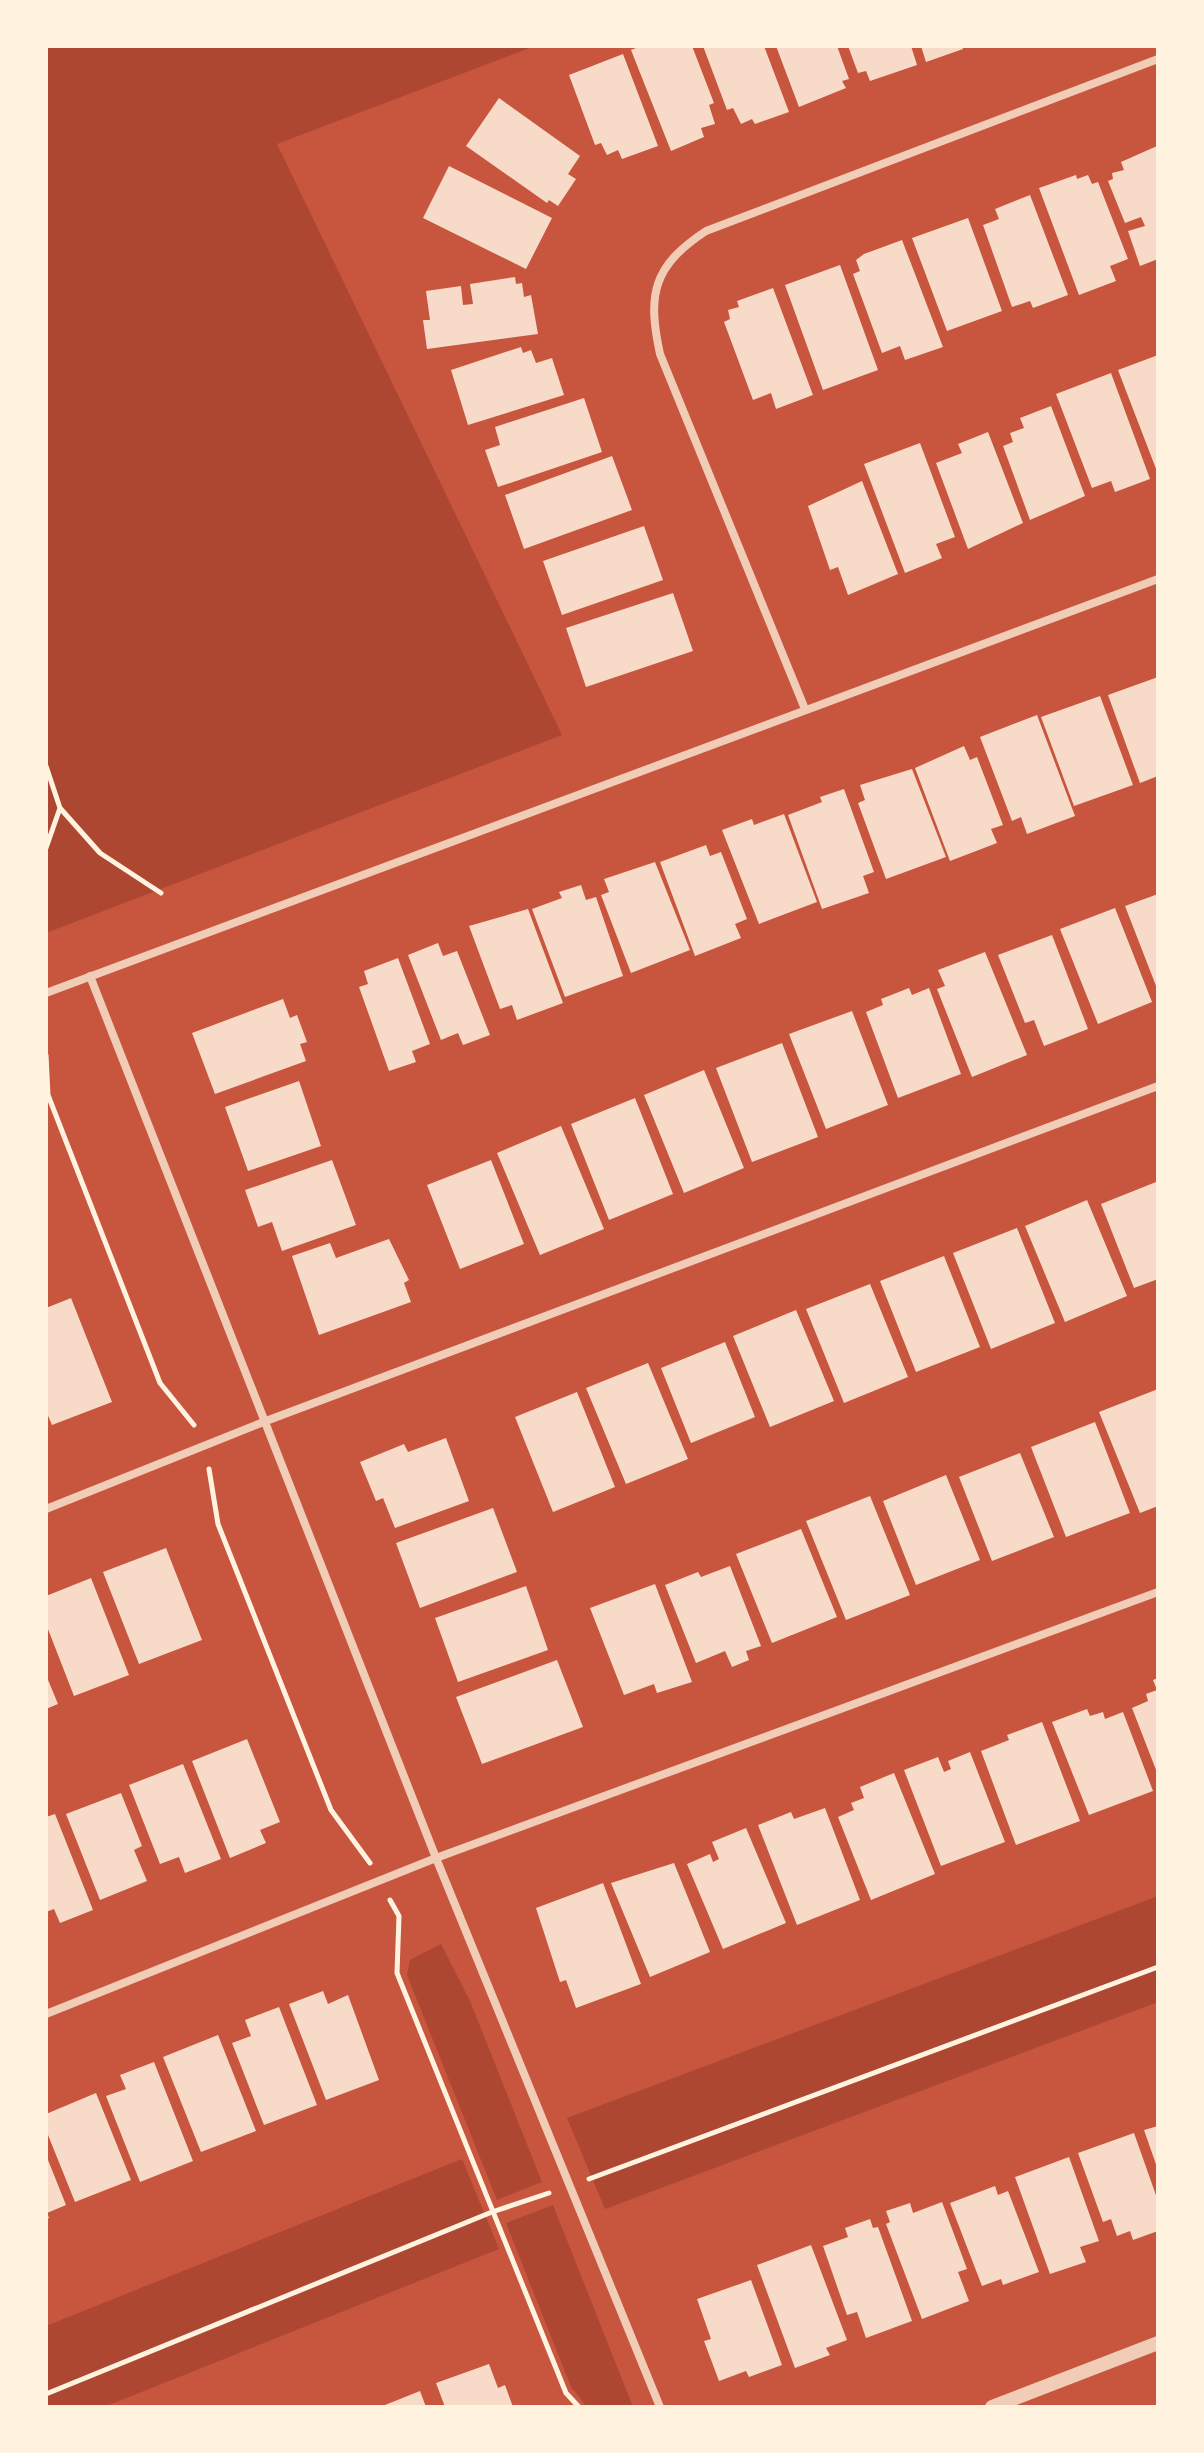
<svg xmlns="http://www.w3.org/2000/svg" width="1204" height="2453" font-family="Mulish,sans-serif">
  <rect width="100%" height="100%" fill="#c8553d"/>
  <path fill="#ae4732" d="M46,46H535L277,144L562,735L46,933Z
    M1158,1896V2002L605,2209L567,2118Z
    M441,1944L470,2001L542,2182L497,2200L407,1975L410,1960Z
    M462,2159L499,2249L104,2407H46V2326Z
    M553,2205L633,2407H587L571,2387L506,2223Z"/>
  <path fill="#f7dbc8" d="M641,46H692L714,103L709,105L715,124L701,128L704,137L671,151L631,50Z
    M703,46H764L789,112L755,124L752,119L741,124L733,108L727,110Z
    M776,46H837L849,79L842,81L846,88L799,107Z
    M848,46H911L917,65L870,81L866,71L858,73Z
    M921,46H962L963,49L926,62Z
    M623,54L658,146L622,159L618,150L607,155L601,143L595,145L569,75Z
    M499,98L580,156L568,174L576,179L558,206L549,200L547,203L466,146Z
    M1157,146L1158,259L1140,266L1128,231L1145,226L1141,217L1125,223L1108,181L1113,179L1112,173L1124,170L1121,162Z
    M449,166L552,218L526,269L423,218Z
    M1076,175L1077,179L1088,175L1092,184L1098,182L1128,259L1110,266L1116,281L1079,295L1039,188Z
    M1030,195L1068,295L1033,308L1030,301L1012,307L983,225L999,219L995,209Z
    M968,218L1002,311L947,331L912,238Z
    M902,240L943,347L905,360L900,346L882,353L853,274L860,271L856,260L864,254Z
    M840,265L878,370L823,390L785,285Z
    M515,277L516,284L522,283L524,297L531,295L538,334L427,349L423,320H430L426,291L461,286L463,305L473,304L470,284Z
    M773,288L813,395L776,409L771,393L753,400L724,322L730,319L728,310L739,307L737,301Z
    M521,347L523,353L531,350L536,363L552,358L564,395L468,425L451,370Z
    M1158,355V474L1118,370Z
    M1111,373L1150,479L1115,492L1111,481L1092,488L1056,394Z
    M584,398L602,452L498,487L485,450L500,445L495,427Z
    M1051,406L1085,496L1030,520L1003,446L1013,442L1010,433L1024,428L1020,418Z
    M988,432L1023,523L968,549L936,463L962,453L958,444Z
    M920,443L955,537L936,544L942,558L905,573L864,464Z
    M612,456L632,510L524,549L505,495Z
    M862,481L898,574L848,595L838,567L830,570L808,506Z
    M644,526L663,580L562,615L543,561Z
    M673,593L693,651L586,687L566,628Z
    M1158,677V776L1140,783L1108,695Z
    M1100,696L1133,785L1074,806L1041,717Z
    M1037,715L1075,816L1027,834L1021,817L1012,821L980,737Z
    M964,746L970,760L977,757L1003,825L991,829L997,843L950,861L915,768Z
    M912,769L946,857L886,879L858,803L865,800L860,785Z
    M844,789L874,872L863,876L869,893L822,909L788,815L822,802L820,797Z
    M784,814L817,902L759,924L722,830L752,819L754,825Z
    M706,845L710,856L721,852L747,919L735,924L741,938L695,956L660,862Z
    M655,862L690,950L631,973L601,895L609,892L604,879Z
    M581,885L586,900L596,897L623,976L565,997L532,909L562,898L559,892Z
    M1158,894V991L1125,906Z
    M1115,908L1152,1002L1098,1024L1060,929Z
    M528,909L563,1003L517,1020L512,1005L500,1009L469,926Z
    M1052,935L1088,1029L1044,1046L1034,1020L1025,1023L998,955Z
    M438,943L443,956L457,951L490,1035L463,1045L458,1033L441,1040L408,955Z
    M985,952L1027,1055L972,1077L937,989L945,986L938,970Z
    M398,958L430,1044L412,1051L416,1062L389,1071L359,987L368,984L364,971Z
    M909,988L912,995L929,988L961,1074L898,1098L866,1012L883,1005L881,999Z
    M283,999L290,1018L297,1015L307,1042L300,1044L306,1061L215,1094L192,1033Z
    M852,1011L888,1105L826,1129L789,1034Z
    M782,1043L818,1137L752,1162L716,1068Z
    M704,1070L744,1168L684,1193L644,1095Z
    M299,1081L321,1146L248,1171L225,1107Z
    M635,1098L673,1194L609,1220L571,1124Z
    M561,1126L604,1229L540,1255L497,1153Z
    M332,1160L356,1225L282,1251L272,1222L258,1227L245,1190Z
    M491,1160L524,1244L460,1269L427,1185Z
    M1156,1182L1158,1279L1134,1288L1101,1204Z
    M1087,1200L1127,1296L1065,1322L1025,1226Z
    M1017,1228L1055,1323L991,1349L953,1253Z
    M389,1239L409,1280L404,1283L411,1302L319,1335L292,1256L330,1243L336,1258Z
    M944,1256L980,1347L916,1372L880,1281Z
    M870,1284L908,1377L844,1403L806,1309Z
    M71,1298L112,1402L52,1425L46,1411V1308Z
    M796,1310L834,1401L770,1427L733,1336Z
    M725,1342L755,1417L691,1443L661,1368Z
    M648,1363L688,1459L626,1484L586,1388Z
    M1158,1389V1506L1140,1513L1099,1412Z
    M577,1392L615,1487L553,1512L515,1417Z
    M1095,1422L1130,1513L1066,1537L1031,1447Z
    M446,1438L469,1501L395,1528L383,1498L376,1501L360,1462L404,1444L408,1452Z
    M1020,1453L1054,1537L992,1561L959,1477Z
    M946,1475L980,1560L916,1585L883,1501Z
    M870,1496L910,1595L846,1620L806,1521Z
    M493,1508L517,1572L420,1608L396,1543Z
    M801,1529L837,1617L772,1643L736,1554Z
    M166,1548L202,1640L139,1664L103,1572Z
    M730,1566L761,1646L746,1651L749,1660L732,1667L725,1651L696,1663L665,1585L698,1572L701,1577Z
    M91,1578L129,1675L74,1696L46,1624V1596Z
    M655,1584L692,1682L657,1693L654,1684L624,1695L590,1608Z
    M526,1586L548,1650L458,1682L435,1618Z
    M557,1660L583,1727L482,1764L456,1697Z
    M46,1675L58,1704L46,1709Z
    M1158,1678V1775L1132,1708L1148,1701L1146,1694L1157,1690L1153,1680Z
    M1087,1709L1090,1716L1103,1712L1105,1719L1123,1712L1153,1791L1089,1815L1052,1722Z
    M1042,1722L1080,1821L1016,1845L981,1751L1009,1740L1007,1735Z
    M247,1739L280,1822L260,1830L266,1843L230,1858L192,1761Z
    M970,1752L1005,1842L941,1866L904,1770L938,1757L944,1772L951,1769L948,1761Z
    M183,1764L221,1859L185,1873L179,1857L160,1864L129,1785Z
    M894,1773L935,1874L871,1900L838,1817L854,1810L851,1803L864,1798L860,1787Z
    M121,1793L142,1846L134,1850L147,1881L100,1900L66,1814Z
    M825,1808L860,1900L797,1925L758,1825L791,1812L794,1819Z
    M55,1814L93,1910L60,1923L54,1909L46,1912V1817Z
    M746,1828L786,1923L723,1949L687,1864L710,1854L713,1862L719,1859L712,1842Z
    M674,1863L710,1952L650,1977L611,1883Z
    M603,1883L641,1984L576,2008L566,1980L560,1982L536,1908Z
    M323,1991L328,2004L348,1995L379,2080L326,2100L289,2004Z
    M279,2007L317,2105L264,2125L232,2043L251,2036L245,2020Z
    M218,2035L256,2131L201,2152L163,2057Z
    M154,2062L193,2161L140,2182L106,2096L126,2089L120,2075Z
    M96,2093L131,2180L75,2202L46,2130V2114Z
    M1158,2126V2170L1144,2130Z
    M1134,2133L1158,2201V2231L1133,2240L1130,2231L1117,2236L1111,2219L1103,2222L1078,2153Z
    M46,2155L66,2205L47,2213L49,2218L46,2220Z
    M1069,2157L1099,2241L1080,2247L1086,2262L1050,2274L1015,2177Z
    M995,2186L998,2195L1008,2191L1039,2272L1003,2285L1001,2279L982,2286L950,2203Z
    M942,2202L967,2269L958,2272L969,2301L922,2319L886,2224L890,2222L886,2211L910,2203L913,2213Z
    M870,2219L873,2228L878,2227L912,2321L866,2338L857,2312L847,2315L823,2246L848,2237L845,2228Z
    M811,2245L847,2340L826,2348L830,2355L795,2368L757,2265Z
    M751,2280L782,2365L749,2377L746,2371L719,2381L704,2341L711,2339L697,2299Z
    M489,2364L498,2388L505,2385L513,2407H445L436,2383Z
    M420,2391L426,2407H380Z"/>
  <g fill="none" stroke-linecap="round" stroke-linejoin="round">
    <path stroke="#fff3e0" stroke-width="5" d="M46,766L60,808L46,848
      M60,808L100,853L161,893
      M46,1055L48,1095L160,1383L194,1425
      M209,1469L218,1524L331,1810L370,1863
      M390,1900L399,1916L397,1973L566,2393L579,2407
      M589,2179L1158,1967
      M46,2394L492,2212L549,2193"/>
    <path stroke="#f1ccb7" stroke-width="8" d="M805,709L660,354C647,294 653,266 706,231L1158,59
      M90,976L436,1858L660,2407
      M46,993L1158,579
      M46,1509L266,1421L1158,1086
      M46,2014L436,1858L1158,1592"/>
    <path stroke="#f1ccb7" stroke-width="14" d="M992,2407L1158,2343"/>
  </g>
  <rect width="1204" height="2453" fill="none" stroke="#fff3e0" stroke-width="96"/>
</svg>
